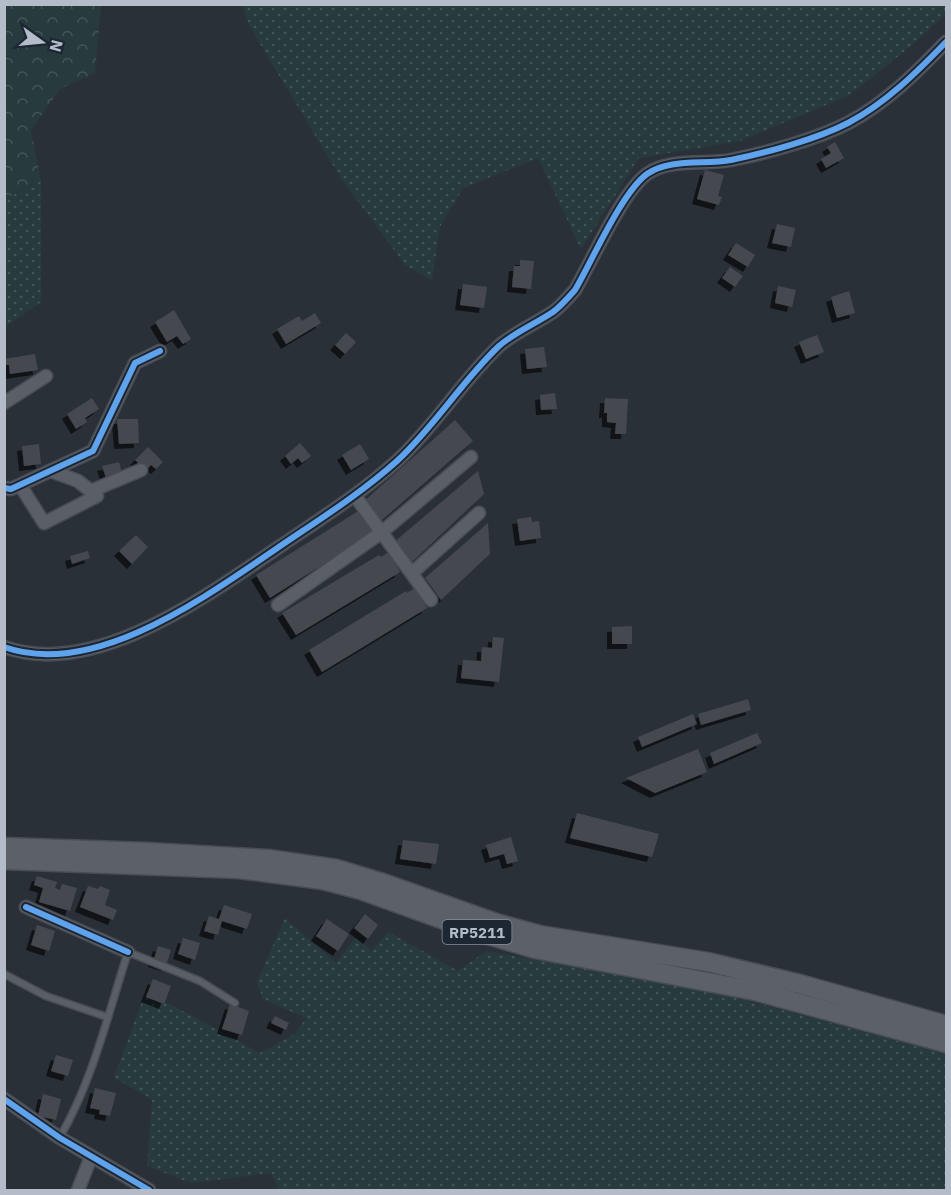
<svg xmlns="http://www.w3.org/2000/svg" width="951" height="1195" font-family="'IBM Plex Sans',sans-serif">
  <defs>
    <pattern id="grass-dots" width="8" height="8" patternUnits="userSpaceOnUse" patternTransform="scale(1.5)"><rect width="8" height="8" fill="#273a3e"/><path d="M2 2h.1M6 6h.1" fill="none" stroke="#445559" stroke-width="1.8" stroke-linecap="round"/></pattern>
    <pattern id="forest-crowns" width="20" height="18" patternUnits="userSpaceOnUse" patternTransform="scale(1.5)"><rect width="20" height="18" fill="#273a3e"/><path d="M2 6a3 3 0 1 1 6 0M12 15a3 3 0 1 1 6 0" fill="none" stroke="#445559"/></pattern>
    <filter id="shadow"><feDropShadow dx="-5" dy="5" stdDeviation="0" flood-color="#0009"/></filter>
  </defs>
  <rect width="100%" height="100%" fill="#2a3038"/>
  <path fill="url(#grass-dots)" d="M946,4V14L911,46L850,95L740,141L639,158L581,249L538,158L463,188L440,227L432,280L405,265L340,177L250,27L242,5Z
    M41,181V302L5,327V199Z
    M285,918L336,963L356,937L371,950L389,932L458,971L486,951L715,992L946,1054V1190H279L271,1173L191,1183L147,1166L152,1100L114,1077L146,991L260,1053L296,1033L306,1018L263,999L257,982Z"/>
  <path fill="url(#forest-crowns)" d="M5,4L101,5L95,73L61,88L31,130L41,181L5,199Z"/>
  <path fill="#444950" filter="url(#shadow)" d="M835,142L844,158L826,168L821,159L831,153L827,147Z
    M705,170L724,175L718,196L722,197L719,205L697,199Z
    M777,224L795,228L791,247L772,243Z
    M736,243L755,255L748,267L728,255Z
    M520,260L534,261L531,289L512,287L514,266H520Z
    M730,267L743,276L735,287L722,278Z
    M463,284L487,287L484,308L460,305Z
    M778,286L796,290L792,307L775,303Z
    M849,291L855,313L837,318L831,297Z
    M174,310L191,339L183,344L177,336L167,342L155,322Z
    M315,313L321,323L286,344L277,329L299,316L302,321Z
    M346,333L356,342L345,354L335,345Z
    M817,335L824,352L806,359L799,342Z
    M544,347L547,367L527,369L525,349Z
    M35,354L38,370L10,374L9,365H4V359Z
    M555,393L557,409L541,410L540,395Z
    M92,398L99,409L85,418L87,422L76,429L67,414Z
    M605,398L628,399L626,434H615L616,423L607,422V413H604Z
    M117,419H138L139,443L119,444Z
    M455,420L473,441L381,521L362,503Z
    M300,443L311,456L302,463L298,458L291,464L285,456Z
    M39,444L41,464L24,466L22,446Z
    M360,444L369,459L351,470L342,455Z
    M148,447L163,462L156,469L151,465L146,470L135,460Z
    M119,462L122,473L106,478L102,466Z
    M478,471L484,494L410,564L393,543Z
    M360,510L374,532L270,598L256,575Z
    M531,517L532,522L539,521L541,538L520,541L517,519Z
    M488,523L490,554L441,600L425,578Z
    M136,535L148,547L132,564L119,551Z
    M88,551L90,558L72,564L70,556Z
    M389,552L400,572L296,635L282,613L379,555L381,557Z
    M415,588L427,608L322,672L309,650L406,591L407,593Z
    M632,626V644H612V627Z
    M493,637L504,638L499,682L461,678L463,660L481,661L482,647L492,648Z
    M748,699L751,710L701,725L698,714Z
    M693,714L697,724L642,747L638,737Z
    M757,733L762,743L714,764L710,753Z
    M698,749L707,772L655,793L626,778Z
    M577,813L659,834L652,857L570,838Z
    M511,837L518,861L507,864L504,854L490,858L486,845Z
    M403,840L439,844L436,864L400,859Z
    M37,876L57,882L55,888L60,890L62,884L77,888L70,911L39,902L43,888L34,885Z
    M88,886L98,889L100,886L110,890L105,905L117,910L113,920L80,907Z
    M224,905L252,914L247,929L222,921L218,935L204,931L209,916L219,919Z
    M365,914L378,925L368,939L354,928Z
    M327,919L349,934L338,951L316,936Z
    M37,925L55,931L49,951L31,945Z
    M183,938L200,943L195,960L178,954Z
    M158,946L171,950L166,966L153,962Z
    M153,979L171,986L164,1004L146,997Z
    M230,1004L249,1011L242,1035L222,1029Z
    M275,1016L289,1023L286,1030L271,1023Z
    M56,1055L73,1060L68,1076L51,1071Z
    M95,1088L116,1093L110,1116L99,1114L100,1110L90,1108Z
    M43,1094L61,1099L56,1120L38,1116Z"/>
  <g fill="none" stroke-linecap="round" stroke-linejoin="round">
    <g stroke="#484c53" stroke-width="9">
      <path id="lane" d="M4,974L46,996L107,1017
        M60,1137C93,1080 108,1014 128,952L200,981L235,1003"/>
    </g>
    <g stroke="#484c53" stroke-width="15">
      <path id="street" d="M4,403L46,376
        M20,485L44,523L97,496L78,481L51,471
        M4,488L11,489L93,451L135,363L160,351
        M91,491L141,470
        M355,496L431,600
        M412,573L479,513
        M278,605L382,532L471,457
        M4,647C94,679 205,597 276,549C317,521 359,495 397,461C435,426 462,381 499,346C515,332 535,324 553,312C561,306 568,298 575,290C592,261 622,192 647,174C669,158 705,165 731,160C766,153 817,139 848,123C886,103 917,72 946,42
        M26,907L128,952
        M4,1099L60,1138L149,1190
        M78,1190L91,1157"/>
    </g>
    <g stroke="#484c55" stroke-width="21">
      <path id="primary" d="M4,847L148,852L268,859L337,869L380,882L496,923L540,935L708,962L800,984L946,1025
        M4,860L239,869L323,880L361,890L475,931L535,949L755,991L946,1043"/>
    </g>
    <use href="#lane" stroke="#5a5e66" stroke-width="6"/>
    <use href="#street" stroke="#5a5e66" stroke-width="12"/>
    <use href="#primary" stroke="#5c6168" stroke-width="18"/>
    <g stroke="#1d2633" stroke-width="10">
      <path id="cycleway" d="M4,488L11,489L93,451L135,363L160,351
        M4,647C94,679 205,597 276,549C317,521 359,495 397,461C435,426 462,381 499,346C515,332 535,324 553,312C561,306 568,298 575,290C592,261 622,192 647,174C669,158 705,165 731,160C766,153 817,139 848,123C886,103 917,72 946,42
        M26,907L128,952
        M4,1099L60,1138L149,1190"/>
    </g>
    <use href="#cycleway" stroke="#60a3ed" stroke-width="6"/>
  </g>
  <g text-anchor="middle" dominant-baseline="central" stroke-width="6" stroke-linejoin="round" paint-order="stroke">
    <rect fill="#1d2633" stroke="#878f9c" stroke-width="1.5" x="442.5" y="920" width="69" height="24" rx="4.5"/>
    <g font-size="15" font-weight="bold" fill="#b4bcc9">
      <text x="477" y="932">RP5211</text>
    </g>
  </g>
  <rect width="951" height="1195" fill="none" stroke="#b4bcc9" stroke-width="12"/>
  <g transform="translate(42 42) rotate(105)" stroke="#1d2633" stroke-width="4.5" paint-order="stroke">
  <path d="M0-4.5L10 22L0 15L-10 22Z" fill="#b4bcc9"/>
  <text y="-9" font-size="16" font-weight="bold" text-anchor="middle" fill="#b4bcc9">N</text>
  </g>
</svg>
